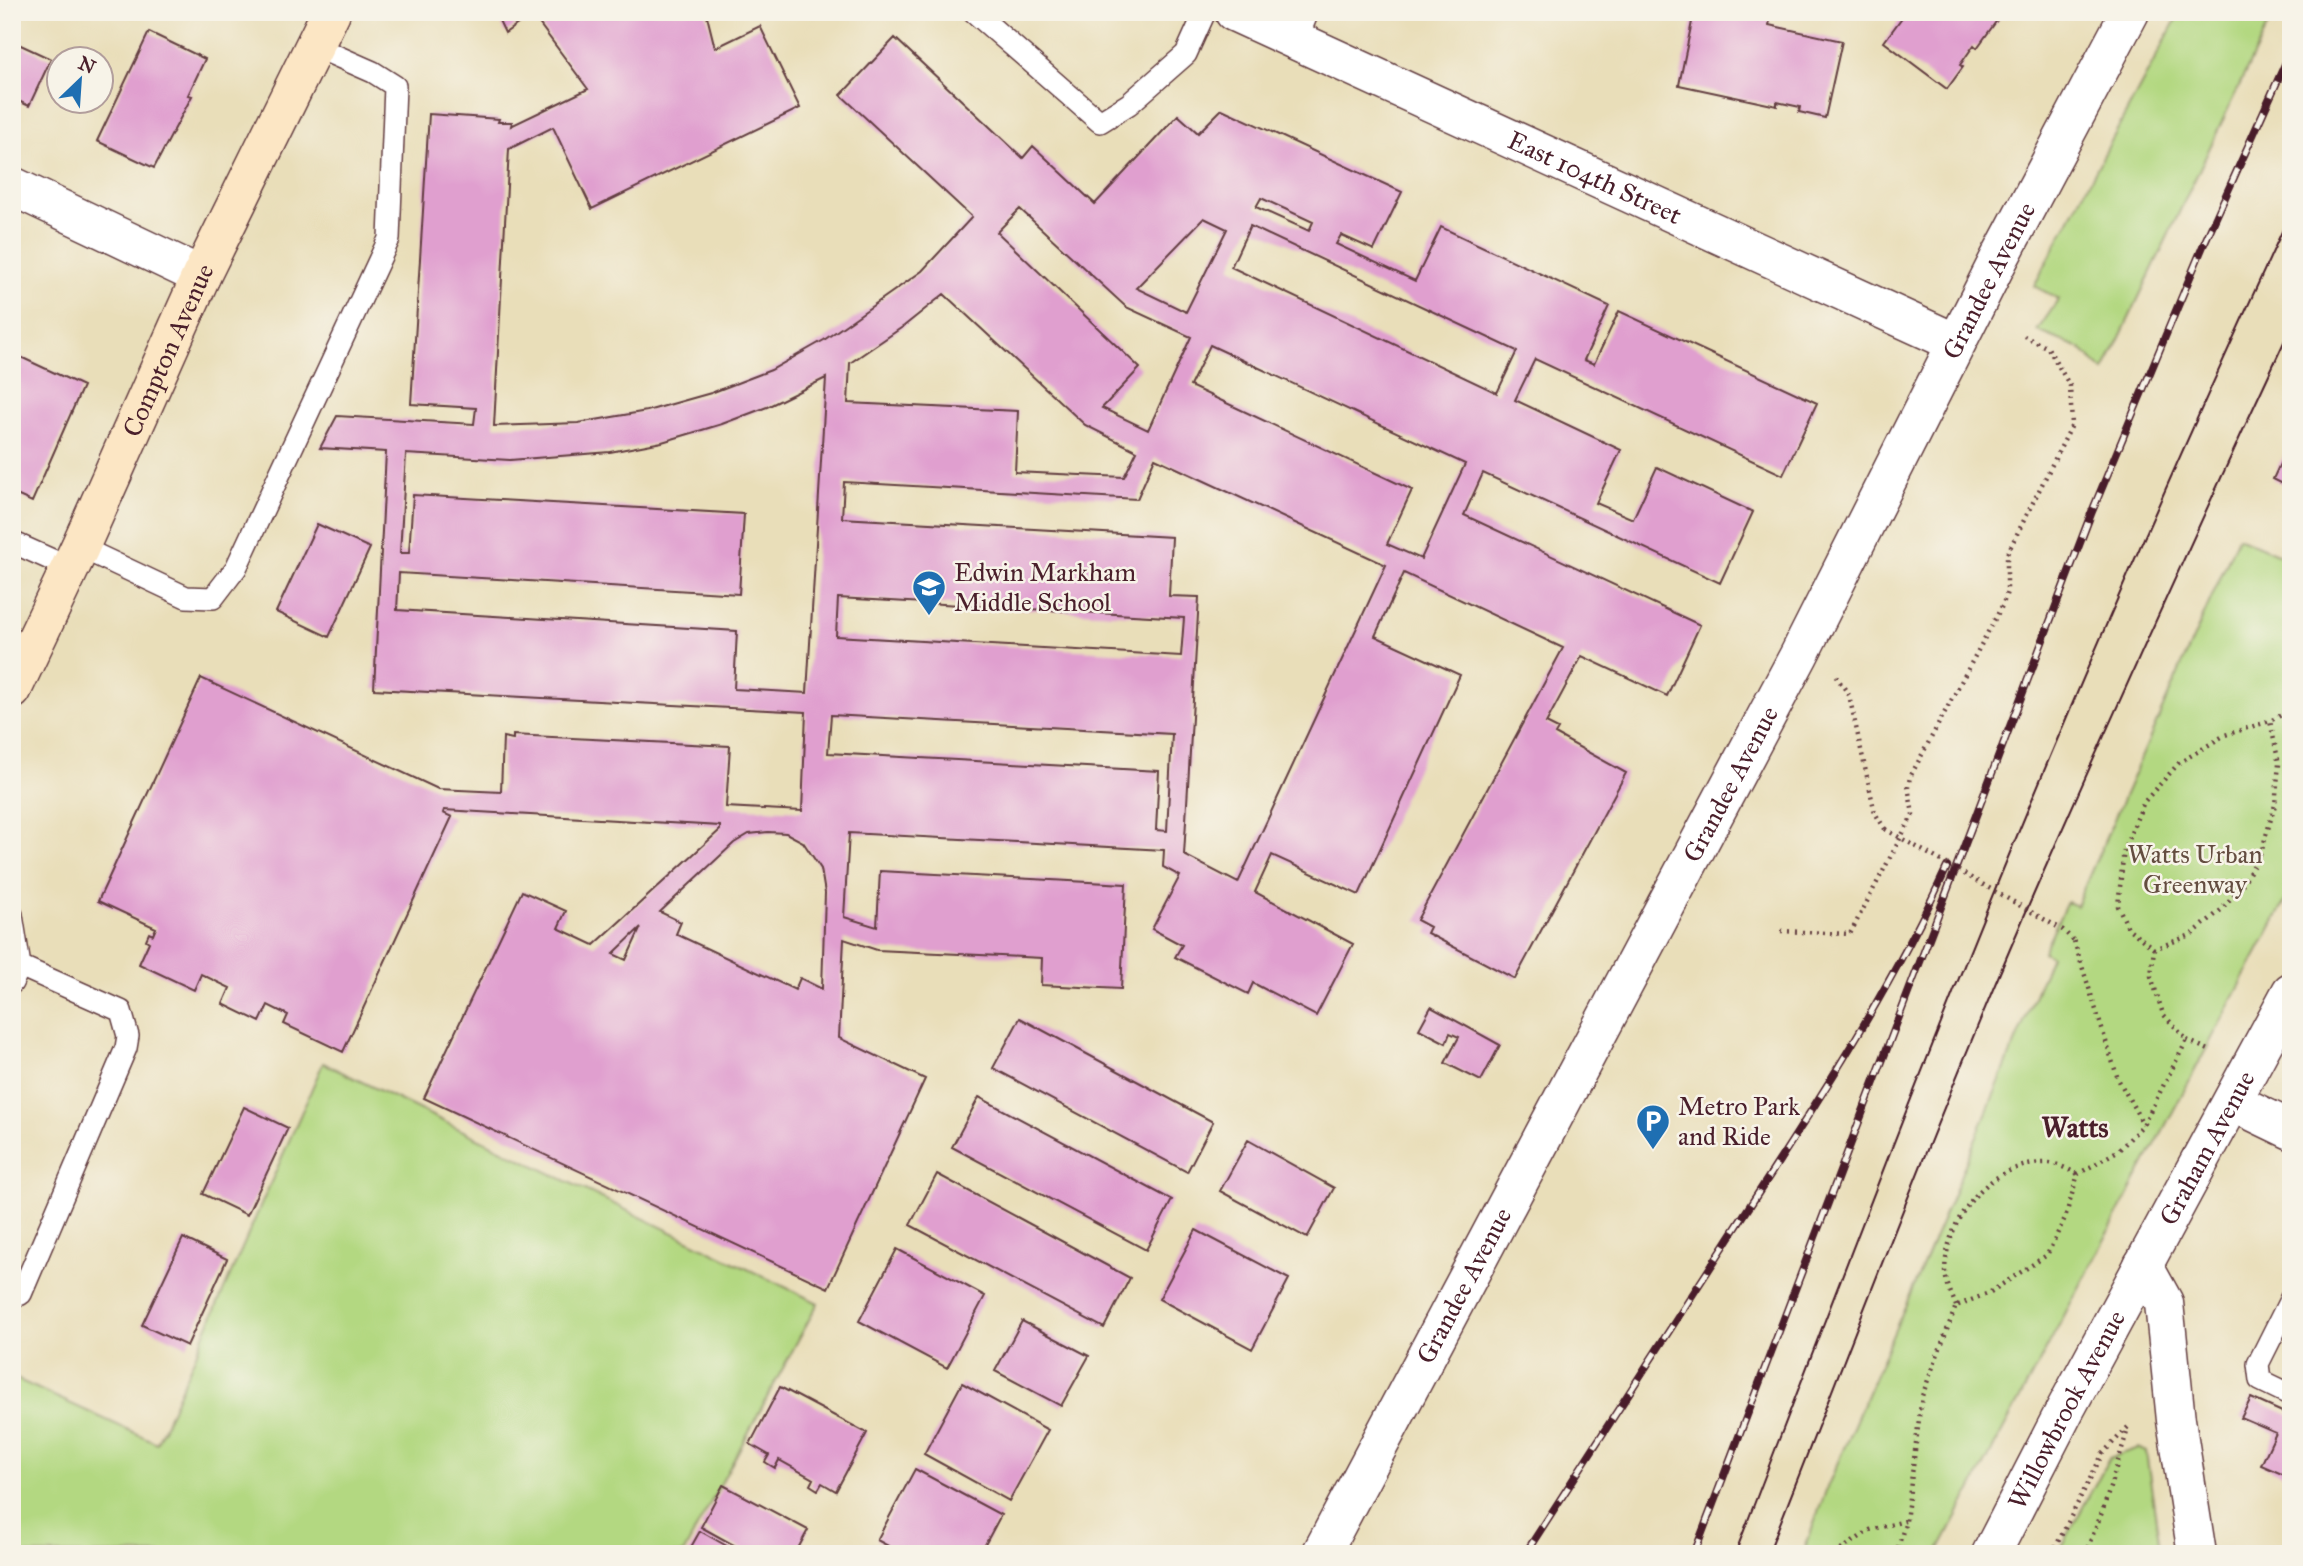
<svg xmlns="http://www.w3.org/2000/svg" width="2303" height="1566" font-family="'IM FELL Great Primer',serif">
  <rect width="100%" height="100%" fill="#f7f3e8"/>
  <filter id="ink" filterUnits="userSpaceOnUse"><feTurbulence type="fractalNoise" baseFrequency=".0143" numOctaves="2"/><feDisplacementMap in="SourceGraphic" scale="14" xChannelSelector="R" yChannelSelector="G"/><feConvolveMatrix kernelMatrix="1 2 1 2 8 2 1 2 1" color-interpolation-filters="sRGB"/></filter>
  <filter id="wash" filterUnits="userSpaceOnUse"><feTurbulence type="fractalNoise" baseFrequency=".00686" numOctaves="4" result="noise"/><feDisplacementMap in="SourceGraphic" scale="28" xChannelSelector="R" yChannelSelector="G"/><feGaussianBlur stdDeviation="1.57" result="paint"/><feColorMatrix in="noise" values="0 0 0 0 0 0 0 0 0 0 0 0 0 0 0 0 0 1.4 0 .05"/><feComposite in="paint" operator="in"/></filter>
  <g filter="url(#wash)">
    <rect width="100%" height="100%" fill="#e9deb9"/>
    <path fill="#b3d881" stroke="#7e7c56" stroke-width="2" d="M2180,12H2274L2104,371L2080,348L2037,331L2059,299L2034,286Z
      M2238,537L2291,560V890L1937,1554H1803L1828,1485L1941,1223L2051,956L2043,952L2067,902L2076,906Z
      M323,1063L818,1303L683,1554H12V1377L157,1443Z
      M2138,1448L2146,1452L2161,1554H2058L2109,1458Z"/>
    <g id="blocks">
      <path fill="#e09fcf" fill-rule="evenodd" d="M495,12H706L715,48L760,26L800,108L592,209L553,127L509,149L494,426L578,423L647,411L711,393L771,370L824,340L922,271L972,217L841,95L895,38L1023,158L1033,146L1095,204L1178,115L1198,133L1222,109L1402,192L1374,250L1341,235L1336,244L1415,281L1441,227L1609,306L1584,360L1594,364L1619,311L1817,403L1783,475L1535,359L1515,400L1621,450L1596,503L1633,519L1657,467L1753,512L1720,583L1483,473L1464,515L1700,625L1667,696L1582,656L1546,723L1558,729L1555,734L1626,773L1515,979L1427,933L1430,927L1417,920L1563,648L1404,573L1375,636L1460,675L1359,895L1272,855L1255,892L1353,944L1316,1016L1253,983L1248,994L1175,957L1182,945L1152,929L1180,876L1163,867L1164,850L849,833L844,917L877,927L880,871L1126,884L1121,989L1041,985L1042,958L877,950L844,939L839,1038L925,1079L828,1288L424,1098L522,891L566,911L558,928L594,945L720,830V826L444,810L443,813L452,817L343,1052L284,1024L288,1015L268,1005L260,1022L223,1004L230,988L201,974L194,990L139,964L149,942L146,940L149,933L153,935L156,928L98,901L201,678L438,789L501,792L503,737L513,739V735L730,746L726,807L802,811L806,712L374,689L386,452L320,448L337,416L474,424L476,408L411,404L429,114L499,119L498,122H512L511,126L588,89L532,14L505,33ZM1261,198L1313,222L1309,231L1256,207ZM1020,209L1126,307L1191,337L1148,430L1102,408L1140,368L997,232ZM1204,218L1227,229L1186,312L1136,288ZM1250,226L1517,351L1497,393L1231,267ZM944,294L1085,425L1137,451L1124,477L1015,472L1018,411L848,403L850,363L904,326ZM1210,345L1465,464L1421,559L1387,544L1412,490L1190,386ZM826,378L807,693L734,689L737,631L397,610L399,573L739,594L744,514L413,495L409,553H400L406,454L510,460L610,452L662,442L722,424L767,407ZM1155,458L1386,565L1238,883L1184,855L1199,597L1169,596L1172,537L842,518L844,482L1137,499ZM838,598L1184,618L1181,656L836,636ZM831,715L1172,734L1167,831L1156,830L1159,771L828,753ZM768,832L786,833L803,842L821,869L825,893L822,989L800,978L795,990L676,934L681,922L660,912L734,843L749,834ZM641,927L626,960L613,954Z
        M1694,12H1714L1750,20L1752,12L1771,16L1769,25L1842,41L1825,118L1799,112L1800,107L1777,102V106L1679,85Z
        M1906,12H2003L1977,48L1974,45L1960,65L1963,67L1947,89L1884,42Z
        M149,32L205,59L188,95L192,96L154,168L97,141Z
        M12,41L51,59L29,106L12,98Z
        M12,353L83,386L32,502L12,493Z
        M2291,440V488L2273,479Z
        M317,524L370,548L329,637L276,612Z
        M1431,1007L1500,1045L1481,1081L1445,1063L1459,1037L1450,1033L1446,1043L1419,1029Z
        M1020,1018L1213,1122L1187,1172L993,1068Z
        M979,1097L1172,1200L1146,1250L952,1147Z
        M244,1107L288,1128L247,1215L203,1194Z
        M1248,1140L1334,1188L1307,1238L1220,1191Z
        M937,1174L1130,1278L1104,1328L910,1225Z
        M1196,1230L1289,1279L1252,1349L1159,1299Z
        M183,1238L227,1259L187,1346L142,1325Z
        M897,1249L985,1296L947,1368L859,1321Z
        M1022,1321L1089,1356L1061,1406L995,1371Z
        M962,1383L1048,1430L1009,1501L924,1454Z
        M780,1387L867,1433L836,1491L822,1483L818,1490L810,1485L813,1479L779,1460L775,1468L765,1462L769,1455L750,1444Z
        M2251,1398L2291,1416V1478L2261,1465L2276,1433L2241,1418Z
        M915,1469L1001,1515L980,1554H903L877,1540Z
        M723,1485L808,1530L795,1554H750L701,1527Z
        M700,1531L741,1554H687Z"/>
    </g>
  </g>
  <g filter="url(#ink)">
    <use href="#blocks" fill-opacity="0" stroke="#623c40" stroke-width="2"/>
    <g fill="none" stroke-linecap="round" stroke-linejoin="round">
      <g stroke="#623c40" stroke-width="24">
        <path id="service" d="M974,12L1100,122L1129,104L1186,54L1205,12
          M1296,41L1308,12
          M12,542L70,568
          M80,547L186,597L213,598L236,568L389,239L395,86L373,72L314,46
          M12,915L20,966L12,983
          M12,1298L21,1294L126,1048L128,1036L121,1011L20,966
          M2291,1298L2258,1364L2260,1380L2291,1395"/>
      </g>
      <g stroke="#623c40" stroke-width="41">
        <g id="minor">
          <path id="s1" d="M1234,12L1956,343"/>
          <path d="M12,186L201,276"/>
          <path d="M2233,1102L2291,1130"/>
          <path d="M2143,1265L2164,1303L2176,1420L2197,1554"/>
          <path id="s2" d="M1321,1554L1799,655L1998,261L2130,12"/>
          <path id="s3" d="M1991,1554L2065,1410L2291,992"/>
        </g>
      </g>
      <g stroke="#623c40" stroke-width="41">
        <g id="secondary">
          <path id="s4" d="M12,690L80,547L201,276L331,12"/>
        </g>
      </g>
      <path stroke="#623c40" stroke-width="4.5" stroke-dasharray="2 5" stroke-linecap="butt" d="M1836,676L1849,695L1875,813L1885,829
        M1781,931L1850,934L1913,814L1908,787L1910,777L2003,604L2007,592V554L2072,425L2070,386L2048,348L2024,336
        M2074,941L2118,1079L2143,1124
        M2154,949L2128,928L2118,906L2124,849L2144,802L2179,763L2225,735L2270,721
        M2187,1040L2211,1051
        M1956,1306C1952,1295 1945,1281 1945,1270C1947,1215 1990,1162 2048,1163C2057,1163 2069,1170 2078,1174
        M1835,1554L1870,1530L1905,1521
        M1896,1554L1906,1521L1922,1396L1956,1306L1989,1293L2047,1255L2065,1218L2078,1174L2119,1150L2143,1125L2187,1040L2163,1014L2151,976L2154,949L2191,935L2221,910L2242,885L2261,853L2275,805L2279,764L2270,721L2291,710
        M2052,1554L2103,1453L2128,1427
        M2085,1554L2103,1510L2128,1429"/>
      <use href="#service" stroke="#fff" stroke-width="21"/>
      <use href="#minor" stroke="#fff" stroke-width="38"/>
      <use href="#secondary" stroke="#fce6c4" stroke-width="38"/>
      <path stroke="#4a1f2b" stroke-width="2" d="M1735,1554C1841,1279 1945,1004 2060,733C2134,558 2211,385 2291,212
        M1768,1554C1857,1329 1942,1103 2039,882C2121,696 2205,511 2291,327"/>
      <g stroke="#4a1f2b" stroke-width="8">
        <path id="rail" d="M1525,1554C1598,1441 1671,1328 1744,1215C1817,1103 1891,989 1947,867
          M1694,1554L2091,514L2203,246L2291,51"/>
      </g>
      <use href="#rail" stroke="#f7f3e8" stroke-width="5" stroke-dasharray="16" stroke-linecap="butt"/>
      <path stroke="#623c40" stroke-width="4.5" stroke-dasharray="2 5" stroke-linecap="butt" d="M1885,829L2063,930L2074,941"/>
    </g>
  </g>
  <defs>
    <g id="school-pin" transform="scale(1.75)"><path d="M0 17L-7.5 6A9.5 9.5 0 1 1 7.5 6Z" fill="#1f6fb2" stroke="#f7f3e8"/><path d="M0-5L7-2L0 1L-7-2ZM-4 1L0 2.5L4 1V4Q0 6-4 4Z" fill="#fff"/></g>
    <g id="parking-pin" transform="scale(1.75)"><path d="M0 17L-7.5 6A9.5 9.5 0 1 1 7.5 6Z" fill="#1f6fb2" stroke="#f7f3e8"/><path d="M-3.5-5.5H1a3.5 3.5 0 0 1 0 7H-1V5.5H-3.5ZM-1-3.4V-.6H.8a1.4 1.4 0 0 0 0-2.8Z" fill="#fff"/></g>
  </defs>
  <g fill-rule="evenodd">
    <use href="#school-pin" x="929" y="587"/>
    <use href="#parking-pin" x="1653" y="1121"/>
  </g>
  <g text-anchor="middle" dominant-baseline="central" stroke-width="5" stroke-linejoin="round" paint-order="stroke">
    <g font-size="26" fill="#4a1f2b" stroke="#f7f3e8">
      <text stroke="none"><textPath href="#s1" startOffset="397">East 104th Street</textPath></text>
      <text stroke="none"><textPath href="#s2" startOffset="1438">Grandee Avenue</textPath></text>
      <text stroke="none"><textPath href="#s4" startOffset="374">Compton Avenue</textPath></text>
      <text stroke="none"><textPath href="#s2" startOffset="872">Grandee Avenue</textPath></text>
      <text stroke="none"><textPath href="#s3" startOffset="460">Graham Avenue</textPath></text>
      <text stroke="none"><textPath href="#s2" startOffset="304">Grandee Avenue</textPath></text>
      <text stroke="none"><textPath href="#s3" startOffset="163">Willowbrook Avenue</textPath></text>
    </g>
    <g font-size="26" fill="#4a1f2b" stroke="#f7f3e8" text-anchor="start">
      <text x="954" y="572">Edwin Markham<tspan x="954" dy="30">Middle School</tspan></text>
      <text x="1678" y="1106">Metro Park<tspan x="1678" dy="30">and Ride</tspan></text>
    </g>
    <g font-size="26" fill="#644d40" stroke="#f7f3e8">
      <text x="2195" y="854">Watts Urban<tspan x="2195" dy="30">Greenway</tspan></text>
    </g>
    <g font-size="28" font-weight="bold" fill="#4a1f2b" stroke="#f7f3e8">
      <text x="2075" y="1127">Watts</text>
    </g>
  </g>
  <rect width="2303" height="1566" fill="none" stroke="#f7f3e8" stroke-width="42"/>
  <g transform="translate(80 80) rotate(25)"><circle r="33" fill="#f7f3e8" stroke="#b29e9c" stroke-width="2"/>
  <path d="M0-5L12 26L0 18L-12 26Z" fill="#1f6fb2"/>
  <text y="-10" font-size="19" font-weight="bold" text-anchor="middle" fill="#4a1f2b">N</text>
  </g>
</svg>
